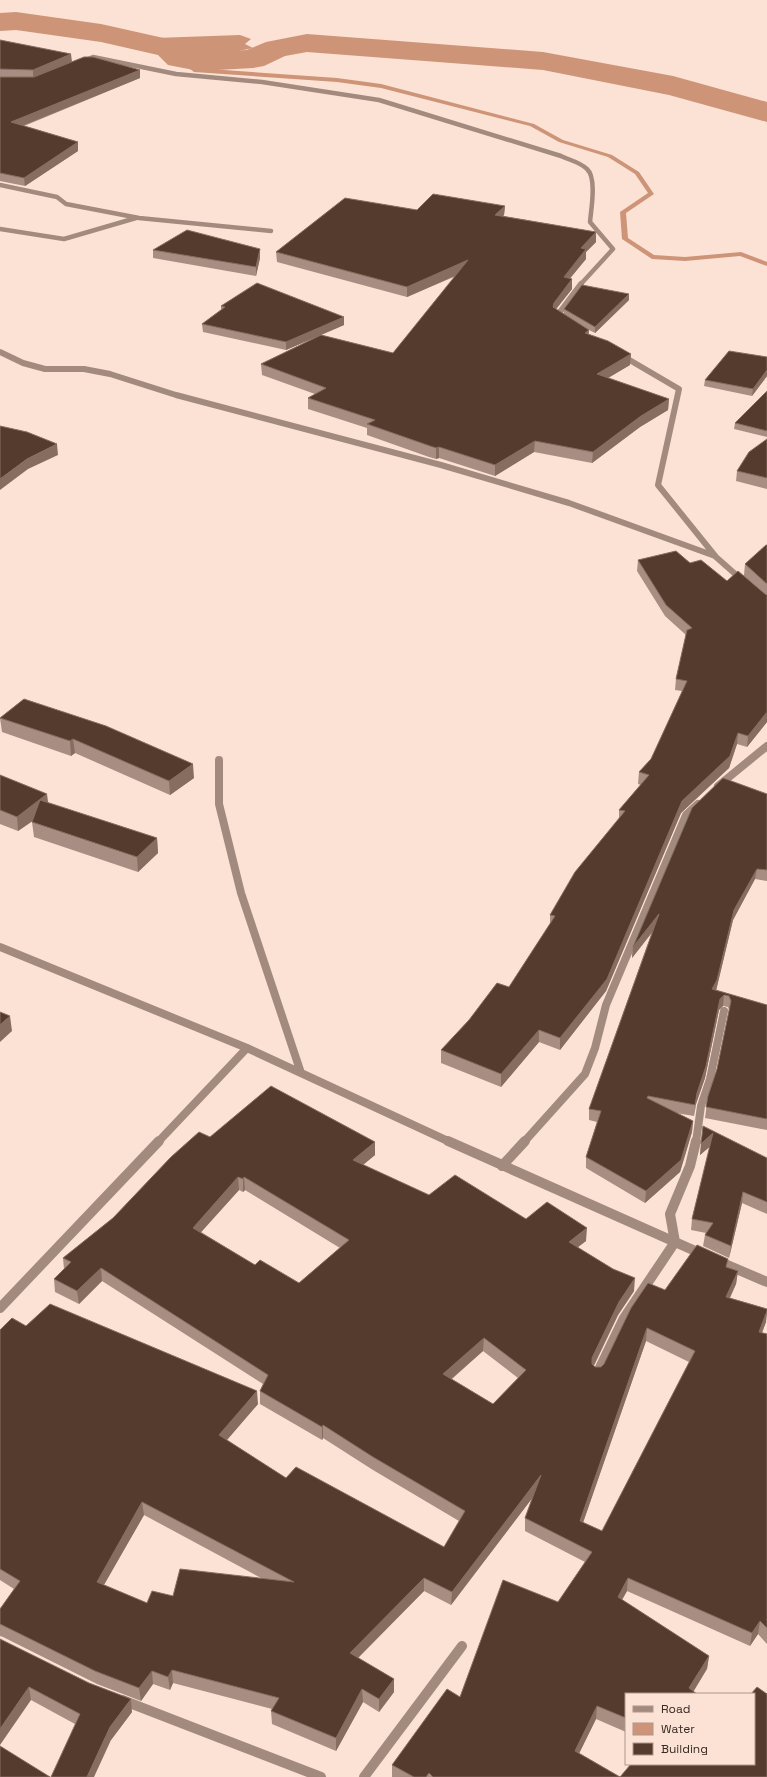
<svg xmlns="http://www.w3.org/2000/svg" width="767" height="1777" font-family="'Space Grotesk',sans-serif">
  <rect width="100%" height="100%" fill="#fce1d5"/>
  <path fill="#ce9478" d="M75,29L109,31L155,38L240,35L251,39L245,44L253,48L234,52L208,54L207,57L241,58L247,60L245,67L225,68L218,65L172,63L155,48L87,34Z"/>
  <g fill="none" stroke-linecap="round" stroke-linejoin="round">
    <path fill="#ce9478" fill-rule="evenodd" d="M177,57H181L195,68L337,78L381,84L534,124L563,140L612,155L639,172L654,194L626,213L628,238L654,255L685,257L741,252L767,262V266L740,256L685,261L652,259L622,239L620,212L648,193L635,174L608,157L559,142L530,126L381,88L337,82L194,72L177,59Z"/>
    <path fill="#ce9478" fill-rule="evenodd" d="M16,12L101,24L168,39L179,42L189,51L199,53L247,50L266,42L307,34L543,52L673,76L767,102V122L669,95L543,70L307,52L285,56L264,66L253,68L199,71L168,65L158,55L101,42L16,30L0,31V13Z"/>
    <path stroke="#a38a7e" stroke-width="4.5" d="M86,60L93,57L176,74L262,82L379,100L561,156C569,160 580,162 587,169C597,178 591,210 590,222L613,249L580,285
      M0,185L57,197L66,204L139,218L271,231
      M0,229L64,239L136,218"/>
    <path stroke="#a38a7e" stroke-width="6" d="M561,319L557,316L581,284
      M0,352L23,363L45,369H84L110,374L176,395L441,465L569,503L715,556
      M621,355L679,389L658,485L716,557L742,580"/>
    <path stroke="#a38a7e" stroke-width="8" d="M219,760V804L241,893L301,1073
      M718,786L767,746
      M0,947L247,1048L450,1142
      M158,1142L247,1048
      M524,1142L585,1074L595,1048L606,1005L686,815L698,804
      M696,1142L701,1106L710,1079L724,1011"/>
    <path stroke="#a38a7e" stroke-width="10" d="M448,1141L702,1254
      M502,1166L525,1141
      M718,1261L767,1282
      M0,1308L159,1141
      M597,1374L624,1318L675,1242L670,1214L690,1166L696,1141
      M122,1700L321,1777
      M364,1777L462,1646"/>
  </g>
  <path fill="#a88e82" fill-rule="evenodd" d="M0,40L72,62L140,78L24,126L78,142V151L25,186L0,181Z
    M505,206L504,215L503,216L596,232V242L586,252V259L570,278L572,279V289L556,309L564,314V309L629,300L595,333L589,330L588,335L631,354L630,365L608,378L669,399L668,410L640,427L592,463L534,452L495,476L439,458L436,459L429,457L367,435V428L308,409V398L315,394L262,375L261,364L318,336L286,350L203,332L202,324L221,310V306L344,317V325L321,335L393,353L456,276L407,297L277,262L276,252L417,210Z
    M260,249V258L256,276L153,258V250Z
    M767,357V376L752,396L704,386L705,380Z
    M767,391V437L734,429L735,423Z
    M767,439V489L736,481L737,471Z
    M767,545V722L747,747L737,744L729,768L681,813L606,991L560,1050L539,1042L501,1087L441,1063V1050L509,987L550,924V915L619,819V810L641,785L638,784L639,772L651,759L682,691L675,690L676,679L686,635L665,616L637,571L638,560L690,563L727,581L744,575L745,564Z
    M24,699L194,778L170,795L75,753L71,756L2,732L0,718Z
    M0,775L48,803L157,838L158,853L138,872L34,837L32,822L33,821L18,831L0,824Z
    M767,794V881L755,879L733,920L716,990L767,1005V1130L705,1118L708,1096L717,1069L729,1010L728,1007L723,1006L719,1010L705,1078L696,1104L694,1116L676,1113L693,1121L692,1132L680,1172L645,1203L586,1168V1157L597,1122L589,1120V1109L652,932L632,958L633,947Z
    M210,1137L375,1155L363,1165L429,1195L526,1219L586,1241L577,1247L634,1291L618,1315L594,1366L595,1367H601L665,1290L728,1259L727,1267L738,1271L736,1284L730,1298L767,1309L766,1322L762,1333L767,1334V1644L758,1634L750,1646L627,1591L622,1600L709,1656L707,1669L626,1694V1732L596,1719L579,1753L620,1777H767H392V1765L460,1697L558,1602L585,1562L525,1531V1518L532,1498L451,1605L424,1591L358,1658L394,1679V1692L379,1712L363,1702L336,1751L272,1724L271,1711L272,1709L173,1683L170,1690L153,1684L141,1701L97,1684L3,1637L0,1636V1609L14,1589L0,1580V1330L26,1326L258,1404L227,1440L286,1478L444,1547L459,1521L373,1470L323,1438L322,1440L260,1404V1391L263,1384L102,1281L79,1304L55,1292L54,1279L64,1269L63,1258L113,1218ZM239,1190L243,1192L245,1190L340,1248L299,1283L255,1265L201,1232ZM646,1341L689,1362L602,1531L583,1523ZM483,1351L518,1378L493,1404L452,1379ZM144,1515L263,1579L173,1596L147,1603L104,1585Z
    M701,1144L767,1158V1214L742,1203L729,1258L703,1246L705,1235L706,1233L691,1230L692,1219L710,1146L700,1155Z
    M0,1639L132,1712L111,1740L75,1724L31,1700Z"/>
  <path fill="#876d60" d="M71,54L72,62L33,78V70Z
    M140,70V78L12,130L11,122Z
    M78,142V151L25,186L24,178Z
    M505,206L504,215L495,225V215Z
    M596,232V242L586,252V259L563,287L564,277L581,248Z
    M260,249V258L256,276V267Z
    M468,260V270L407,297V287Z
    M572,279V289L553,313V318L554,303Z
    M629,294V300L595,333V327Z
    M344,317V325L286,350V342Z
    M589,330L588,340L585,333Z
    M631,354L630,365L596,385L597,374Z
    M767,370V376L752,396L753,389Z
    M669,399L668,410L640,427L592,463L593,452L641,416Z
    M535,441L534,452L495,476V465Z
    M57,444L58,455L28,469L0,490V479L27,459Z
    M439,447V458L436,459V448Z
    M767,712V722L747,747L748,736Z
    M738,733L737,744L729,768L681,813L606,991L560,1050V1038L682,801Z
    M73,739L75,753L71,756L70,741Z
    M193,764L194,778L170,795L169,781Z
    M47,794L49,809L18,831L17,817Z
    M157,838L158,853L138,872L137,857Z
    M757,869L755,879L733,920L716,991L712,989L734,910Z
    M659,914L658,925L632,958L633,947Z
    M724,995L723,1006L719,1010L705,1078L696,1104L694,1116L697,1093L720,999Z
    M10,1016L12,1031L0,1042V1025Z
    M539,1030V1042L501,1087V1074Z
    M693,1121L692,1132L680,1172L645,1203L646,1191Z
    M713,1133L712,1145L700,1155L701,1144Z
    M375,1142V1155L353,1173V1160Z
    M238,1177L239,1190L194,1240L193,1228Z
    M244,1177L245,1190L243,1192V1179Z
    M743,1192L742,1203L729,1258L731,1246Z
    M587,1228L586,1241L568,1255L569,1242Z
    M101,1268L102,1281L79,1304L77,1291Z
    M738,1271L736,1284L724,1310L726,1297Z
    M635,1278L634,1291L618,1315L591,1371L592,1358L619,1302Z
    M767,1311L766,1322L757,1345L759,1332Z
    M647,1328L646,1341L579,1534L580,1521Z
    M484,1338L483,1351L443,1386V1374Z
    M257,1391L258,1404L220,1448L219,1435Z
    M323,1425V1438L322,1440V1427Z
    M541,1475L540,1488L451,1605L452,1592Z
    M142,1502L144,1515L98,1595L97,1582Z
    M424,1578V1591L350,1666V1653Z
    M628,1578L627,1591L616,1610L618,1597Z
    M760,1621L758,1634L750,1646L752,1633Z
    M709,1656L707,1669L692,1694L689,1688Z
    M172,1670L173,1683L170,1690L168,1677Z
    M152,1671L153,1684L141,1701L139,1688Z
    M394,1679V1692L379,1712V1699Z
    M29,1687L31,1700L0,1745V1729Z
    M362,1689L363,1702L336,1751V1738Z
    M131,1699L132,1712L111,1740L94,1777H87L110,1727Z
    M597,1706L596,1719L574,1764L575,1751Z"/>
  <path fill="#553b2e" stroke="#876d60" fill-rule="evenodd" d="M0,40L71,54L33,70L0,69Z
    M84,57H93L140,70L11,122L78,142L24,178L0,173V77H34Z
    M433,194L505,206L495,215L596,232L581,248L586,249L564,277L572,279L554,303L553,307L589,330L585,333L608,341L631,354L597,374L669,399L641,416L593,452L535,441L495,465L439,447L436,448L430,446L367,424L375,420L308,398L326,388L261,364L321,335L393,353L468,260L407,287L276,252L345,198L417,210Z
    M187,230L260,249L256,267L153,250Z
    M257,283L344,317L286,342L202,324L225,307L221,306Z
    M582,285L629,294L595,327L564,309Z
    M729,351L767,357V370L753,389L705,380Z
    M767,391V431L735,423Z
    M0,426L27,432L57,444L27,459L0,479Z
    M767,439V478L737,471L749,452Z
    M766,545H767V584L745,564Z
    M676,551L690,563L701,560L727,581L738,571L765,594L767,595V712L748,736L738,733L730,756L682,801L607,979L560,1038L539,1030L501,1074L441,1050L469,1020L497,983L509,987L555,916L550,915L575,872L625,811L619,810L649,775L639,772L651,759L687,681L676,679L687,630L692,628L666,605L638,560Z
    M24,699L106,726L193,764L169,781L73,739L70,741L0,718Z
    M0,775L47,794L17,817L0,810Z
    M723,778L767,794V870L757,869L734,910L717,980L712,989L767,1005V1119L706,1107L708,1096L717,1069L731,1001L729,996L724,995L720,999L706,1066L697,1093L695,1105L648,1096L647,1098L693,1121L681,1160L646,1191L586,1157L601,1111L589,1109L659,914L633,947L692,808Z
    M40,800L157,838L137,857L32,822Z
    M0,1012L10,1016L0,1025Z
    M271,1086L375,1142L353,1160L429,1195L455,1175L526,1219L547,1202L587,1228L569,1242L613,1269L635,1278L619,1302L592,1358V1364L595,1367H601L604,1364L631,1308L648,1283L665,1290L697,1245L728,1259L726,1267L738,1271L726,1297L767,1309V1311L759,1332L767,1334V1628L760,1621L752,1633L628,1578L618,1597L709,1656L689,1688L697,1694H626V1718L597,1706L575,1751L620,1777L631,1764H754V1694H751L757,1687L767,1694V1777H433L429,1773L426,1777H414L392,1765L447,1689L460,1697L503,1580L558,1602L592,1552L525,1518L541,1475L452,1592L424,1578L350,1653L394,1679L379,1699L362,1689L336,1738L271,1711L279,1698L172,1670L168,1677L152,1671L139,1688L95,1671L0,1624V1609L20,1581L0,1569V1330L12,1318L26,1326L50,1304L257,1391L219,1435L286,1478L296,1467L444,1547L465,1511L373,1457L323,1425L322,1427L260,1391L268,1375L101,1268L77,1291L54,1279L71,1262L63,1258L113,1218L171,1157L199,1132L210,1137ZM238,1177L243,1179L244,1177L349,1240L299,1283L260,1260L255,1265L193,1228ZM647,1328L695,1351L602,1531L580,1521ZM484,1338L526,1370L493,1404L443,1374ZM142,1502L294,1582L180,1569L173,1596L152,1591L147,1603L97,1582Z
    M703,1126L767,1158V1202L743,1192L731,1246L705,1235L713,1223L692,1219L713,1133L701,1144Z
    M0,1639L89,1683L131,1699L110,1727L87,1777H51L80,1714L29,1687L0,1729Z
    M0,1746L50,1777H0Z"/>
  <rect x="625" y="1693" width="130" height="72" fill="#fce1d5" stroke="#ad988e"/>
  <rect x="633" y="1706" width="20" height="6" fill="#a38a7e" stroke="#ad988e"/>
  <text x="661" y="1713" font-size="12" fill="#372a24">Road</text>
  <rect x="633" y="1723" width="20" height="12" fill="#ce9478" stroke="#ad988e"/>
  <text x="661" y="1733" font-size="12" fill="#372a24">Water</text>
  <rect x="633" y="1743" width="20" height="12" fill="#553b2e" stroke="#ad988e"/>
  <text x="661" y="1753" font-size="12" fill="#372a24">Building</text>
</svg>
